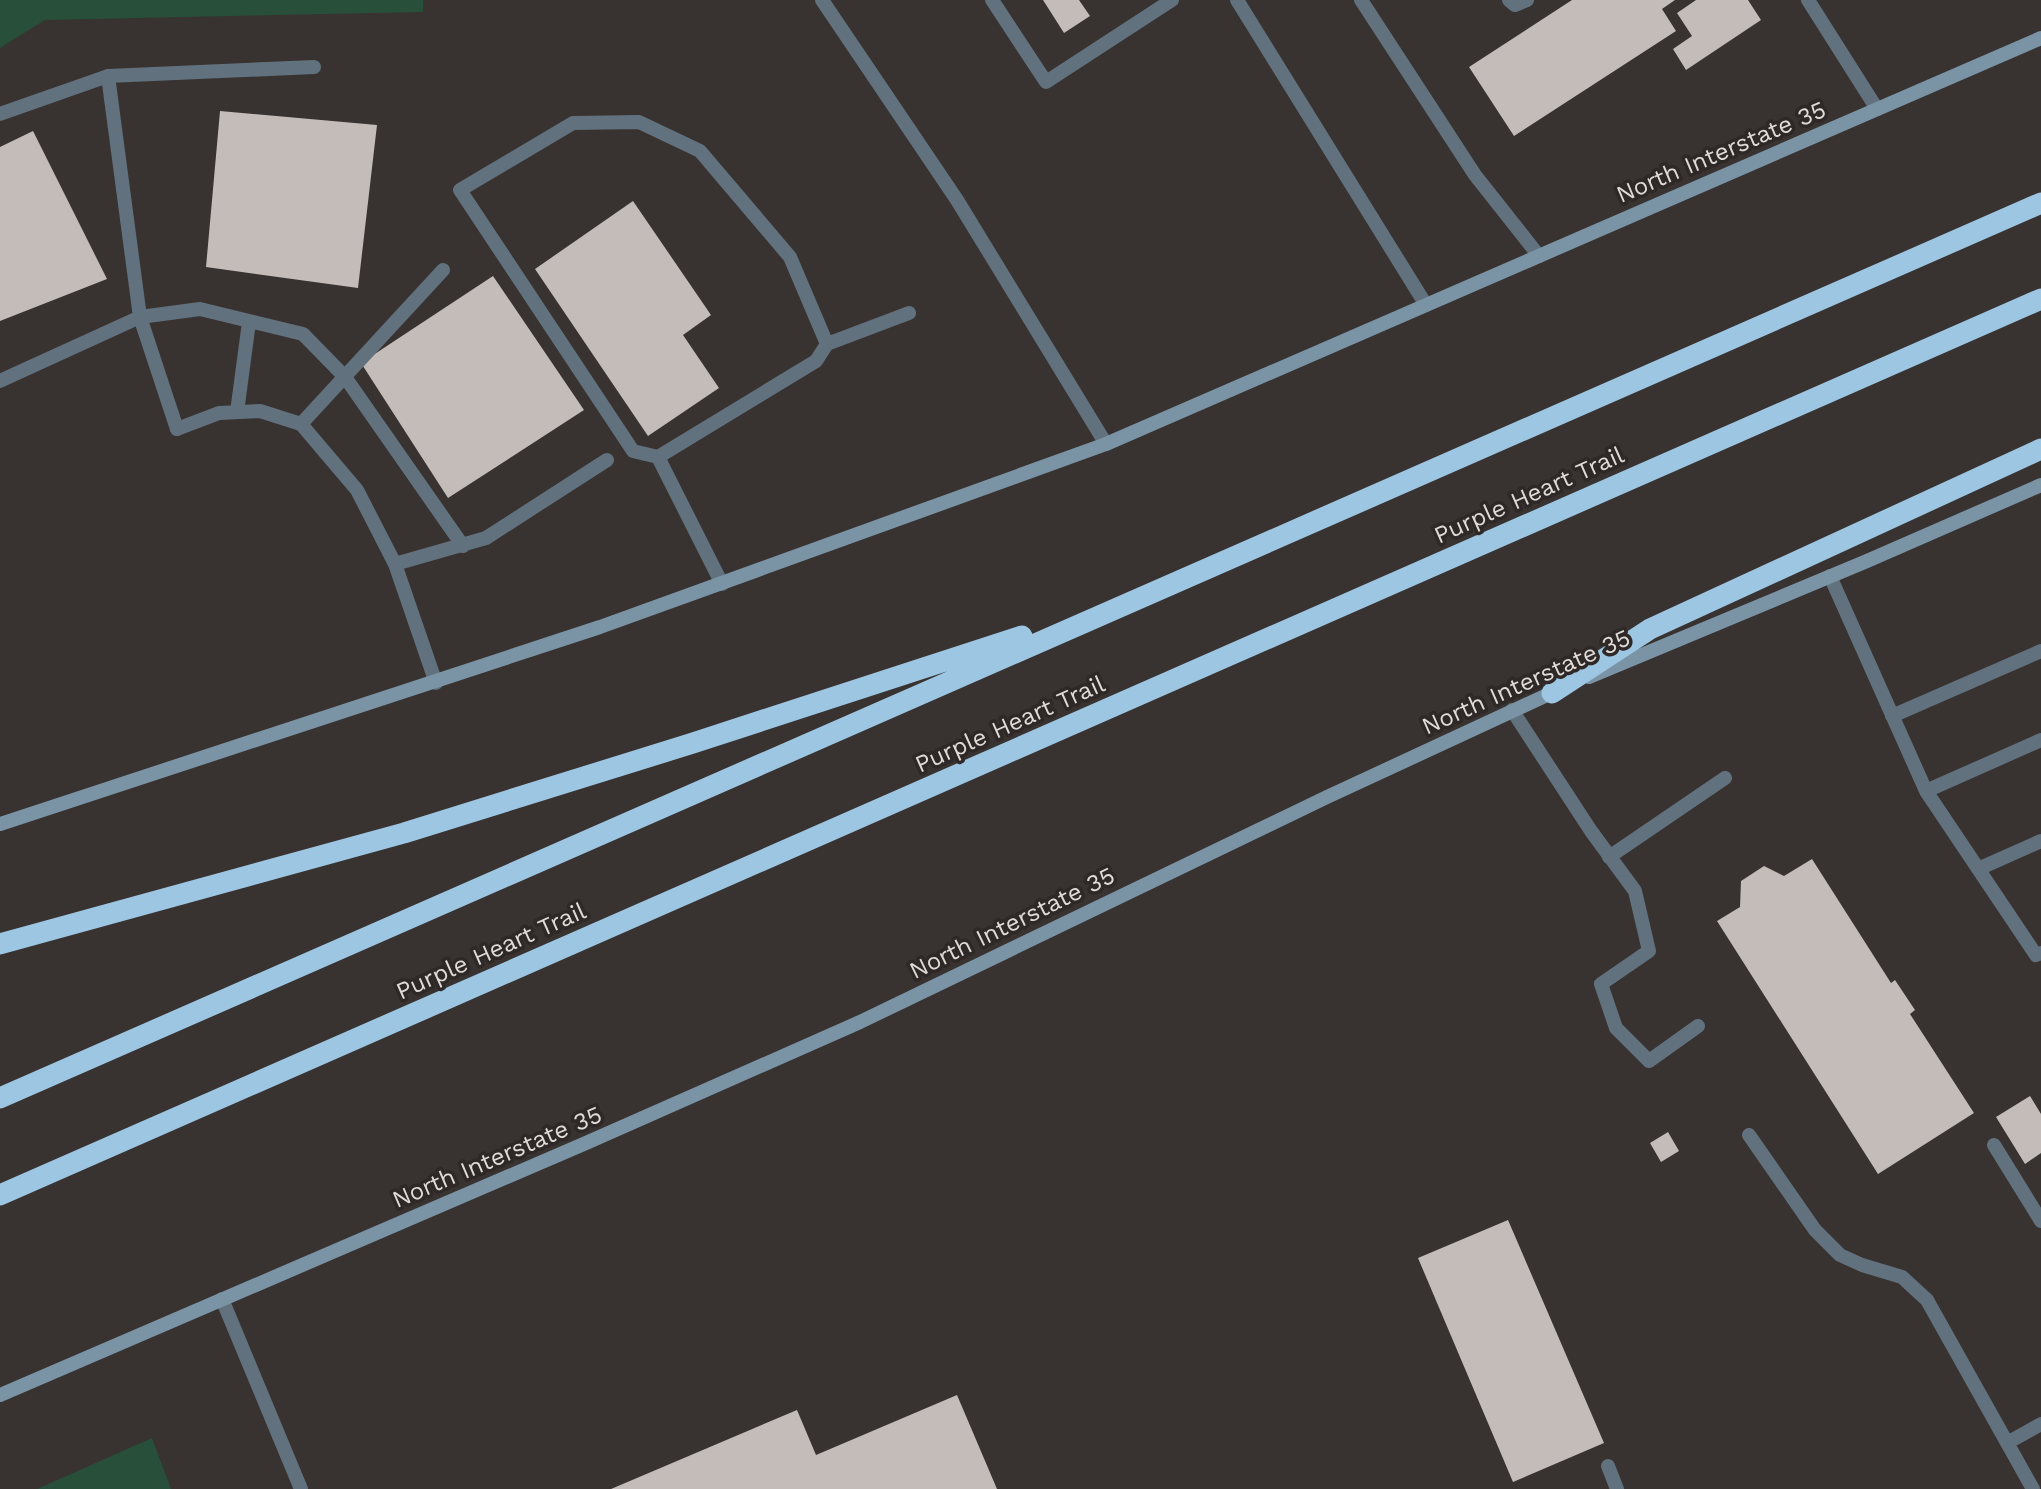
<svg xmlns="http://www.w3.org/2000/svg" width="2041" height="1489" font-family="'Work Sans',sans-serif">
  <rect width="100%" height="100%" fill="#383230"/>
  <path fill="#284f39" d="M0,0H423V12L45,20L0,48Z
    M152,1438L171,1489H37Z"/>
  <path fill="#c3bcb9" d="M1043,0H1079L1090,16L1064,33Z
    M1572,0H1675L1662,9L1676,31L1514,136L1469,67Z
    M1696,0H1748L1761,20L1686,70L1673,49L1692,36L1677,13Z
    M220,111L377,125L358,288L206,267Z
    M33,131L107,279L0,321V147Z
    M633,201L711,315L683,335L719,388L648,436L535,269Z
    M493,276L584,410L448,498L361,363Z
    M1812,859L1891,983L1895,980L1915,1010L1910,1014L1974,1113L1878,1174L1717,921L1740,907L1741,881L1764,866L1784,876Z
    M2030,1096L2041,1114V1153L2025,1164L1996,1117Z
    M1668,1132L1679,1151L1661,1162L1650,1143Z
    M1508,1220L1604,1443L1513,1482L1418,1258Z
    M957,1395L997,1489H611L797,1410L816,1455Z"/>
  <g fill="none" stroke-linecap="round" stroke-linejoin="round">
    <path stroke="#61717d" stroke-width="14" d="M992,0L1046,82L1172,0
      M1237,0L1426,305
      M1361,0L1475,175L1539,256
      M1509,0L1515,5L1527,0
      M1808,0L1877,109
      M0,114L108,76
      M827,344L909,313
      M0,381L140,317L108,76L314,67
      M237,412L249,322
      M301,424L443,270
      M177,429L140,317L200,309L303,334L345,377L463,546
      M658,457L633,451L460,190L573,123L639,122L700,151L790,257L827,344L816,361L658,457L722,584
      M395,564L486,538L607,460
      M1830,576L1926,791L2036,955L2041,953
      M1512,710L1591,831L1635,891L1649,951L1601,984L1616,1028L1649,1061L1698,1026
      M1892,716L2041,651
      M1926,791L2041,740
      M1609,857L1725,778
      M1978,869L2041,841
      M1749,1135L1815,1230L1840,1255L1862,1265L1902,1277L1927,1300L2033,1489
      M1994,1145L2041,1221
      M2007,1443L2041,1424
      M1608,1466L1617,1489"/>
    <path stroke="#61717d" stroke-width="14" d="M822,0L957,200L1106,444
      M177,429L219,413L260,411L301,424L357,490L395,564L436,683"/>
    <path stroke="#61717d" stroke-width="14" d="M222,1299L301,1489"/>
    <path stroke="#7a94a6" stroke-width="14" d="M1589,677L1867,561L2041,485
      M0,824L600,627L1106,444L2041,38
      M0,1395L586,1143L860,1022L1327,797L1558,690"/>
    <path stroke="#9dc6e3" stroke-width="21" d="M1552,693L1650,629L2041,449
      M0,944L404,833L693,743L1022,636
      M0,1098L2041,203
      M0,1195L2041,299"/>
  </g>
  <g text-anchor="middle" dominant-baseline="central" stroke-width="7" stroke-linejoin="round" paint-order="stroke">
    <g font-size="24" fill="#dfdbd9" stroke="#2e2826">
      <text transform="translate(1721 152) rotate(-23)">North Interstate 35</text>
      <text transform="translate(1529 495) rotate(-24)">Purple Heart Trail</text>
      <text transform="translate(1526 682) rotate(-24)">North Interstate 35</text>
      <text transform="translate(1010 724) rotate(-24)">Purple Heart Trail</text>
      <text transform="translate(1012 923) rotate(-26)">North Interstate 35</text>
      <text transform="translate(491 951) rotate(-24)">Purple Heart Trail</text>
      <text transform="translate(497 1157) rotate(-23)">North Interstate 35</text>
    </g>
  </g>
</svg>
